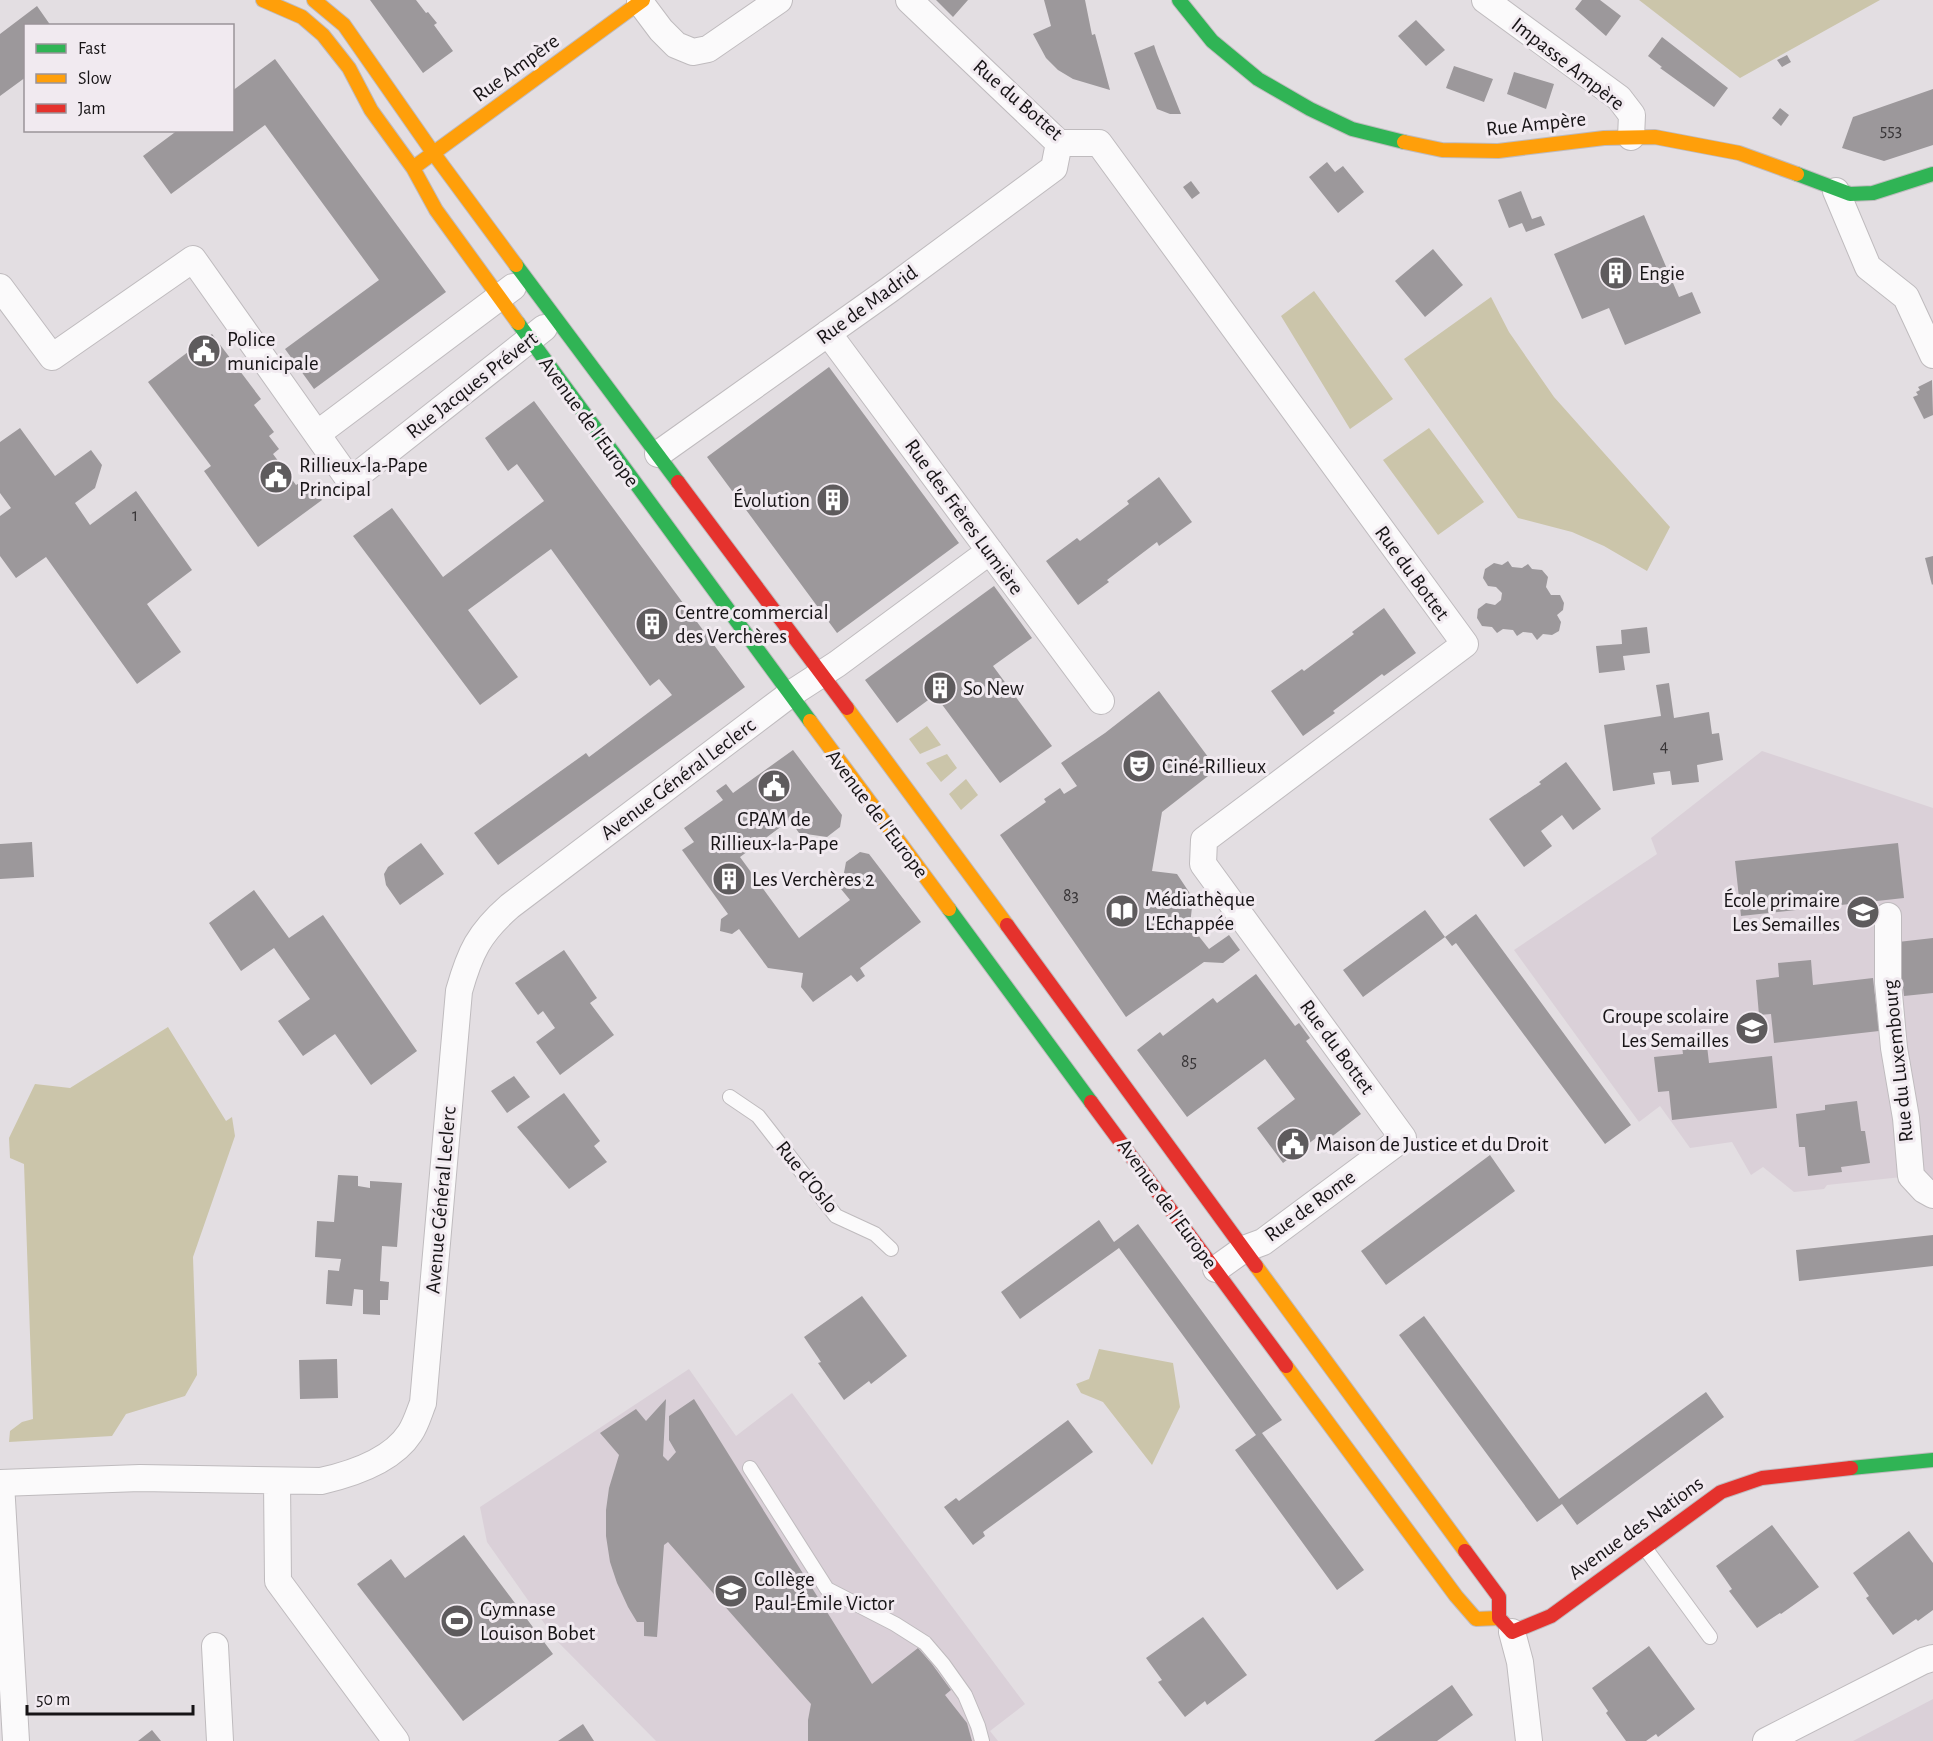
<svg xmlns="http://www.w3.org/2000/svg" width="1933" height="1741" font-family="'Alegreya Sans',sans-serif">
  <rect width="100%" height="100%" fill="#e3dee2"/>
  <path fill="#dad0d8" d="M1762,751L1933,808V1189L1911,1176L1827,1185L1824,1189L1794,1192L1763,1167L1751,1175L1732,1142L1690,1148L1660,1106L1639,1122L1514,950L1657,854L1651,838Z
    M689,1369L736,1436L792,1393L1025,1704L990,1731L998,1741H656L556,1640L487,1542L480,1507Z
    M1933,1699V1741H1853Z"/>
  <path fill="#cbc5aa" d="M1639,0H1880L1740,78Z
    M1314,291L1393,399L1350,429L1281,316Z
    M1491,297L1509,332L1554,397L1670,527L1647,571L1604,546L1572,532L1518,518L1404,359Z
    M1429,428L1484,502L1438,535L1383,460Z
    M927,726L941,745L920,754L909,739Z
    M947,754L957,768L941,782L926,763Z
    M966,779L978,795L961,810L949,794Z
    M168,1027L226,1121L232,1117L235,1136L193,1257L197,1375L185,1396L126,1414L112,1436L9,1442L10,1431L22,1422L33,1419L24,1164L10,1158L9,1138L35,1084L70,1088Z
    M1099,1349L1173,1363L1180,1407L1152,1465L1103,1402L1081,1393L1076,1384L1089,1379Z"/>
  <path fill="#9c989b" d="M370,0H416L426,13L428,12L437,23L434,25L453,51L423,73Z
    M936,0H968L953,17Z
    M1044,0H1085L1092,35L1095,34L1110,90L1073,79L1058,70L1046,58L1033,34L1051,26Z
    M1582,0H1600L1621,16L1606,36L1575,9Z
    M37,6L51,26H26V77L0,96V34Z
    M1416,20L1445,50L1426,66L1398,36Z
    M1662,37L1728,88L1714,107L1660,68L1662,67L1648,56Z
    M1154,45L1157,54L1181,114H1170L1157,109L1134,53Z
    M1787,55L1791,62L1782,67L1777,60Z
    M275,59L446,292L314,389L285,349L379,280L265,125L171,194L143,156L178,130H232V91Z
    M1454,66L1493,79L1484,102L1446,88Z
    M1514,72L1554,84L1546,109L1507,94Z
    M1933,89V145L1884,161L1842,148L1853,117Z
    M1780,108L1789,115L1781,126L1772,118Z
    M1327,162L1335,172L1343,166L1364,192L1338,213L1309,177Z
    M1191,181L1200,193L1192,199L1183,187Z
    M1521,191L1532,219L1541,216L1545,225L1526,232L1522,223L1509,228L1498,200Z
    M1644,215L1679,297L1692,292L1701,313L1625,345L1609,308L1582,319L1554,254Z
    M1433,249L1463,285L1425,317L1395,281Z
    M212,334L261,399L254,405L274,432L269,436L279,449L273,454L296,485L306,479L322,500L258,547L204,471L211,466L148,382Z
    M829,367L959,543L837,633L707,457Z
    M1932,380L1933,415L1924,419L1913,397L1918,395L1916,392L1920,390L1918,387Z
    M534,401L745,687L498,865L474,833L586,753L589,757L672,695L659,679L650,686L551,549L468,610L518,677L480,705L353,536L392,508L443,577L544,501L517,464L508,471L485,438Z
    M20,428L55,476L91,450L102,465L95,488L75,503L90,525L136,491L192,570L147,604L181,652L137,684L46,557L16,578L0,556V516L11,508L0,493V442Z
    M1159,477L1192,522L1159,546L1157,542L1107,580L1109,582L1078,605L1046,561L1077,538L1080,541L1129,504L1127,501Z
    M1933,556V584L1932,585L1925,558Z
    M1508,561L1512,567L1522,568L1528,564L1532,569L1542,570L1548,577L1546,587L1551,595H1560L1564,603L1563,610L1557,615L1561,622L1559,631L1552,635L1543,634L1537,640L1532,633L1523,632L1517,636L1513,630L1503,629L1497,633L1492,627L1482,626L1477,618L1478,609L1486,603L1495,605L1501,600L1502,593L1496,587L1488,586L1483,578L1485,569L1494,563L1502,565Z
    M994,586L1032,638L993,666L1052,746L1000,783L935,695L897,723L865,680Z
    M1384,608L1416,653L1384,676L1382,674L1333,711L1335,713L1303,736L1271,691L1302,669L1304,671L1354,634L1352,632Z
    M1647,627L1650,653L1623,656L1625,670L1599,673L1596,646L1622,644L1621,630Z
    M1669,683L1674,718L1709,712L1712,734L1719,733L1723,760L1697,765L1699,782L1672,785L1670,771L1653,773L1655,784L1613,791L1604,725L1661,716L1656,685Z
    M1159,691L1217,769L1162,812L1152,871L1177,874L1193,898L1190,925L1209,949L1229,935L1240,950L1223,963L1204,962L1126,1017L1000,835L1046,802L1044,799L1060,788L1064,794L1077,786L1061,763L1105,733Z
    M793,750L842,815L840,827L827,837L799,833L790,820L740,857L799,938L850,900L841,889L846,862L860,852L869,854L921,922L860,968L865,976L857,982L851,975L813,1002L801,987L803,973L768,968L739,929L732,934L720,931L721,919L728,914L682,850L694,842L684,828L723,800L716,791L726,784L733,793Z
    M1566,762L1601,809L1573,830L1562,815L1541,831L1552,846L1524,867L1489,819L1541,784L1539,782Z
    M32,842L34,877L0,879V844Z
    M421,843L444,874L400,905L386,885L384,874L388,867Z
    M1898,843L1904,898L1741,916L1735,861Z
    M254,890L289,938L323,915L417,1051L371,1085L335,1034L303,1056L278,1021L310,999L274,948L241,971L209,923Z
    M1425,910L1445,937L1476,914L1631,1125L1605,1144L1456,943L1452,946L1445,937L1363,997L1343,970Z
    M1933,938V993L1904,996L1898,942Z
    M564,950L597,998L590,1003L614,1035L560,1075L536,1042L555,1028L543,1011L538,1015L515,983Z
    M1811,960L1813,985L1873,978L1879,1031L1774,1043L1771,1014L1759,1015L1756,980L1779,977L1778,963Z
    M1256,974L1295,1026L1299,1023L1310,1038L1306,1041L1361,1114L1321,1145L1316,1138L1283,1163L1257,1128L1295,1099L1265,1059L1187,1117L1137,1050L1160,1032L1163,1036L1213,998L1217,1003Z
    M1706,1037L1709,1063L1772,1056L1777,1108L1672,1120L1669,1091L1658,1092L1654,1057L1683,1054L1681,1039Z
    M514,1076L530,1097L507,1113L491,1091Z
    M564,1093L600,1141L594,1146L607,1162L569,1189L517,1127Z
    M1857,1101L1861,1131H1865L1870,1163L1841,1167L1842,1172L1808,1176L1805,1147H1799L1796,1114L1825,1110V1105Z
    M1490,1155L1515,1191L1386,1285L1361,1251Z
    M338,1175L358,1176V1186L370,1188V1181L402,1183L397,1247L382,1246L380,1281L389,1282L388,1300H380V1315L363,1314V1290L354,1289L352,1306L326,1304L328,1270L339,1271L341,1259L315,1257L317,1221L334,1222Z
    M1099,1220L1114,1242L1138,1224L1282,1420L1262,1433L1364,1570L1337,1590L1235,1450L1256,1435L1119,1248L1020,1319L1001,1292Z
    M1933,1235V1266L1799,1281L1796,1250Z
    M862,1296L907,1356L871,1384L869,1381L844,1400L818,1363L821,1362L804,1337Z
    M1424,1316L1559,1499L1706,1392L1724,1417L1577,1525L1562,1504L1537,1522L1399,1335Z
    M337,1359L338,1398L300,1399L299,1360Z
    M666,1399L663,1456L668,1461L676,1452L669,1440V1416L694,1399L872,1684L918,1648L932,1664L951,1690L945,1695L967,1723L972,1741H808V1720L811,1704L668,1542L664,1545L657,1637L644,1636V1622H637L628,1607L617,1583L610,1562L606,1536V1510L609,1488L619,1455L600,1433L636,1409L646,1421Z
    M1068,1420L1093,1452L983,1532L985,1536L973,1545L944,1507L956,1498L959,1501Z
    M1772,1525L1819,1587L1781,1614L1780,1613L1757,1628L1729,1591L1732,1589L1716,1566Z
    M1909,1531L1933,1563V1610L1918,1621L1916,1619L1893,1635L1866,1598L1869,1596L1853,1573Z
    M464,1535L553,1654L463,1721L357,1584L391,1559L405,1578Z
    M1203,1617L1247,1675L1207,1705L1205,1701L1185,1717L1158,1682L1162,1680L1146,1658Z
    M1649,1646L1695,1709L1658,1737L1656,1734L1646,1741H1626L1606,1713L1608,1711L1592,1688Z
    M1452,1685L1473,1715L1437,1741H1374Z
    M583,1724L594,1741H558Z
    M152,1730L161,1741H138Z"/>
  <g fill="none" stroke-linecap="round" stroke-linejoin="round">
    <g stroke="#bfbbbe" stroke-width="16">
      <path id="lane" d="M730,1097L758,1116L836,1216L875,1234L891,1249
        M750,1468L827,1589L895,1624L925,1643L943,1664L965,1695L978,1726L982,1741
        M1645,1548L1710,1637"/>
    </g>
    <g stroke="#bfbbbe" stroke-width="28">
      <path id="street" d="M909,0L1059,143H1099L1465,644L1204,840L1203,864L1403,1138L1263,1242L1244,1249L1216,1269
        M1485,0L1619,98L1632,115L1631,137
        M640,2L661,30L676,45L693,52L708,49L779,0
        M1836,191L1868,267L1906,297L1933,355
        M0,287L52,357L193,259L350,481L544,328
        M828,333L1101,701
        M317,434L513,287
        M658,454L889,290L1054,168L1059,143
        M1888,916V983L1894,1048L1906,1118L1911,1176L1924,1190L1933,1195
        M277,1482L278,1581L396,1741
        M0,1483L140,1478L321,1481C352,1474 392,1461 410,1433C416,1424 419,1413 423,1403L459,991C470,952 479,933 510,906L789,695L837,664L990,551
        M1,1483L16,1741
        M1512,1632L1520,1662L1529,1741
        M215,1646L220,1741
        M1766,1741L1923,1661L1933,1658"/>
    </g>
    <g stroke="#bfbbbe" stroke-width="16">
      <path id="fast" d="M1179,0L1212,41L1258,79L1310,109L1352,129L1404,142
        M1797,174L1850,194L1873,193L1933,174
        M516,265L678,482
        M518,323L810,721
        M949,909L1091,1102
        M1851,1468L1933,1460"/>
    </g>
    <g stroke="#bfbbbe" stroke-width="16">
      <path id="slow" d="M263,0L302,17L323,35L349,68L371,110L413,168L436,210L518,323
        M314,0L344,25L434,154L516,265
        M1404,142L1442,150L1498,151L1604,138L1655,137L1739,153L1797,174
        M417,165L643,0
        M847,708L1007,925
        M810,721L949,909
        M1256,1266L1465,1551
        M1286,1366L1456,1596L1476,1619L1499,1618"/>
    </g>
    <g stroke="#bfbbbe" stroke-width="16">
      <path id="jam" d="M678,482L847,708
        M1007,925L1256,1266
        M1091,1102L1286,1366
        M1465,1551L1499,1597V1618L1512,1632L1551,1616L1721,1492L1762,1478L1851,1468"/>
    </g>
    <use href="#lane" stroke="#fbfafb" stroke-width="14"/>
    <use href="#street" stroke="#fbfafb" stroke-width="26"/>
    <use href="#fast" stroke="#30b455" stroke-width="14"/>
    <use href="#slow" stroke="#ff9f0a" stroke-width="14"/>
    <use href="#jam" stroke="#e5322d" stroke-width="14"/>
  </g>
  <defs>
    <g id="building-disc" transform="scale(1.725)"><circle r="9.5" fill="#5e5b5d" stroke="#f1eaf0"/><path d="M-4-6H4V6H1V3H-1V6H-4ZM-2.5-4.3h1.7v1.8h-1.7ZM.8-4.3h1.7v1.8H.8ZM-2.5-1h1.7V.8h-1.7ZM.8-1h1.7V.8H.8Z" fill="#fff"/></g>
    <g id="civic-disc" transform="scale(1.725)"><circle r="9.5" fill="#5e5b5d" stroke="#f1eaf0"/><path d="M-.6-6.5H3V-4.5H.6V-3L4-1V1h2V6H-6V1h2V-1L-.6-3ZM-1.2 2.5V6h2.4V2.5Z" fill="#fff"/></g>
    <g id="theatre-disc" transform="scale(1.725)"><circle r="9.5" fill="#5e5b5d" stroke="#f1eaf0"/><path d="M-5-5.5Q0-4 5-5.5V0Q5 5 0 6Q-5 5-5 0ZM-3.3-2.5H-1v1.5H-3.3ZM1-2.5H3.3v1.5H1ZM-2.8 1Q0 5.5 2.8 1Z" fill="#fff"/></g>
    <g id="library-disc" transform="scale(1.725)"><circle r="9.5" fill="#5e5b5d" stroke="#f1eaf0"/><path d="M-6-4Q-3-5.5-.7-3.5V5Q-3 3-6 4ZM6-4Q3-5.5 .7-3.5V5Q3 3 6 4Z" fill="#fff"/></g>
    <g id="school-disc" transform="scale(1.725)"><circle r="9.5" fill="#5e5b5d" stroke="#f1eaf0"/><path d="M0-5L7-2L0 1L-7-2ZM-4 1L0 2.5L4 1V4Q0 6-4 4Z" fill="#fff"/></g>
    <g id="stadium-disc" transform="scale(1.725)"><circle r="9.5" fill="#5e5b5d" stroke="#f1eaf0"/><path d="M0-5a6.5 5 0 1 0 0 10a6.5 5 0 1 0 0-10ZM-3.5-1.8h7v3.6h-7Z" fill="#fff"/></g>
  </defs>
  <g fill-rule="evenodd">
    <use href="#building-disc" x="1616" y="273"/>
    <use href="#civic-disc" x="204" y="351"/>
    <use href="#civic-disc" x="276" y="477"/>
    <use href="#building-disc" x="833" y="500"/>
    <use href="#building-disc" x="652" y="624"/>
    <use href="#building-disc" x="940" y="688"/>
    <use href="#theatre-disc" x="1139" y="766"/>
    <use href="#civic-disc" x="774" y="786"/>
    <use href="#building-disc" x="729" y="879"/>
    <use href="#library-disc" x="1122" y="911"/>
    <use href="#school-disc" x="1863" y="912"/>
    <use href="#school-disc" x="1752" y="1028"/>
    <use href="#civic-disc" x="1293" y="1144"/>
    <use href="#school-disc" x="731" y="1591"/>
    <use href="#stadium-disc" x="457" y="1621"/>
  </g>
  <g text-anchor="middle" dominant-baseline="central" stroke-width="6" stroke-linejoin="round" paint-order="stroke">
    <g font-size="18" fill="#383537">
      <text x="1891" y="131">553</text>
      <text x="135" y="516">1</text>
      <text x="1664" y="747">4</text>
      <text x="1071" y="896">83</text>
      <text x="1189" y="1062">85</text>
    </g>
    <g font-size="21" fill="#171416" stroke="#f1eaf0">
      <text transform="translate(1568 64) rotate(38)">Impasse Ampère</text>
      <text transform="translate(516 68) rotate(-36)">Rue Ampère</text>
      <text transform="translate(1018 100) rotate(41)">Rue du Bottet</text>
      <text transform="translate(1536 124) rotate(-6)">Rue Ampère</text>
      <text transform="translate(867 305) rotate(-36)">Rue de Madrid</text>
      <text transform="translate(472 385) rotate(-38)">Rue Jacques Prévert</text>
      <text transform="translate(589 422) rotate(54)">Avenue de l'Europe</text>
      <text transform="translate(964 517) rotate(54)">Rue des Frères Lumière</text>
      <text transform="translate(1412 573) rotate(54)">Rue du Bottet</text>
      <text transform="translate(678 779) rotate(-37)">Avenue Général Leclerc</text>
      <text transform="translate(877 814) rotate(53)">Avenue de l'Europe</text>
      <text transform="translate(1337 1047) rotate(54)">Rue du Bottet</text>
      <text transform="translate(1898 1061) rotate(-96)">Rue du Luxembourg</text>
      <text transform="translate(807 1177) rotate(51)">Rue d'Oslo</text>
      <text transform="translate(441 1200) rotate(-85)">Avenue Général Leclerc</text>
      <text transform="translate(1167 1204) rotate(54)">Avenue de l'Europe</text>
      <text transform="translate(1310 1206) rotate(-36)">Rue de Rome</text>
      <text transform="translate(1636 1528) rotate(-36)">Avenue des Nations</text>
    </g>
    <g font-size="21" fill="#171416" stroke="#f1eaf0" text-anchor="start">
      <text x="1639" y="273">Engie</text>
      <text x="227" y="339">Police<tspan x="227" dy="24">municipale</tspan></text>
      <text x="299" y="465">Rillieux-la-Pape<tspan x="299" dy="24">Principal</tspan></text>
      <text x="810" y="500" text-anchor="end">Évolution</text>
      <text x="675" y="612">Centre commercial<tspan x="675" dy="24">des Verchères</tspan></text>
      <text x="963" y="688">So New</text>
      <text x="1162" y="766">Ciné-Rillieux</text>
      <text x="774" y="819" text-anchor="middle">CPAM de<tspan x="774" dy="24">Rillieux-la-Pape</tspan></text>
      <text x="752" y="879">Les Verchères 2</text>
      <text x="1145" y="899">Médiathèque<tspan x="1145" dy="24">L'Echappée</tspan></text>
      <text x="1840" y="900" text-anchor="end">École primaire<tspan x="1840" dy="24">Les Semailles</tspan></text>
      <text x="1729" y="1016" text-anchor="end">Groupe scolaire<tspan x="1729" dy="24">Les Semailles</tspan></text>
      <text x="1316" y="1144">Maison de Justice et du Droit</text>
      <text x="754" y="1579">Collège<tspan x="754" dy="24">Paul-Émile Victor</tspan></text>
      <text x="480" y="1609">Gymnase<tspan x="480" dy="24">Louison Bobet</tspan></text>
    </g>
  </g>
  <rect x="24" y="24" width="210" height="108" fill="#f1eaf0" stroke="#9a9499" stroke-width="1.5"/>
  <rect x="36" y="44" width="30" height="9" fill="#30b455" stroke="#9a9499" stroke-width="1.5"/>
  <text x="78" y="54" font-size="18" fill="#171416">Fast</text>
  <rect x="36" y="74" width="30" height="9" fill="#ff9f0a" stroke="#9a9499" stroke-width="1.5"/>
  <text x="78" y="84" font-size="18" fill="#171416">Slow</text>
  <rect x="36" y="104" width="30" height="9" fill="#e5322d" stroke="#9a9499" stroke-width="1.5"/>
  <text x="78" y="114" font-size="18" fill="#171416">Jam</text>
  <path d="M27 1705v9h166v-9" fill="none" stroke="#171416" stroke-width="3"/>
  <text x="36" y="1705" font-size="18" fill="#171416" stroke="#f1eaf0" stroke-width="4.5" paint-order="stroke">50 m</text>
</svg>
